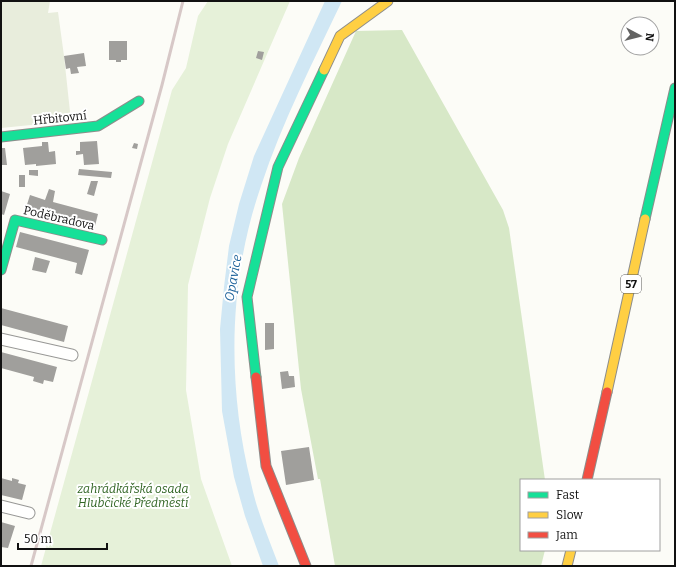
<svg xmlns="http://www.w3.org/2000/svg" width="676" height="567" font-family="Bitter,serif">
  <rect width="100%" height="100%" fill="#fcfcf7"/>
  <path fill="#e6f1d9" d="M208,1H290L228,144L210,198L188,285L186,390L201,479L232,566H41L172,90L186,68L198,16Z"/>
  <path fill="#d7e8c7" d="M402,30L503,210L509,228L545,480H521V550H545L541,566H335L320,479H318L301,389L282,204L299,158L356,31Z"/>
  <path fill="#e8eddc" d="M1,1H50L48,13L58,12L64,56L71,121L1,128Z"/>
  <path fill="#d0e7f4" d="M325,1H342C313,62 282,122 261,186C228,281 227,386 251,483C257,512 269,539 279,566H263L245,516L234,477L222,411L220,329L224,287L229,246L239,204L254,156Z"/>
  <path fill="#a09f9c" d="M109,41H127V60H121V62H116V60H109Z
    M258,51L264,52L262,60L256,58Z
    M84,53L86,66L77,67L79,73L71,74L70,68L66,69L64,56Z
    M97,141L99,164L84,165L83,154L76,155V151H80V142Z
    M42,142H48L49,152L55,151L56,164L36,166V164L25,165L23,148L42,146Z
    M134,143L138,144L137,149L132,148Z
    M1,148H5L7,165H1Z
    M79,169L112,172L111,178L78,175Z
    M29,170H38V176L29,175Z
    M19,175H25V187H19Z
    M91,181H98L94,196L87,194Z
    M49,189L55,191L53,202L98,214L94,230L25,211L30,195L45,200Z
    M1,191L10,194L4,215L1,214Z
    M20,232L89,250L82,275L75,273L77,263L16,247Z
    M35,257L50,261L46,273L32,270Z
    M1,308L68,326L64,342L1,325Z
    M265,323H274V349L265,350Z
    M1,352L57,367L53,382L44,380L43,384L33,381L34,377L1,368Z
    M288,371L289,376H294L295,387L282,389L280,372Z
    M309,447L314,480L286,485L281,451Z
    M1,478L12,481V478L19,480L18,483L26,485L22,500L1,495Z
    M1,522L15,526L8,548L1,547Z"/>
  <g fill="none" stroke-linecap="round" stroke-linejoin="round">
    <g stroke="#979795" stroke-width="13">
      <path id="street" d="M1,339L72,355
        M1,506L29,513"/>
    </g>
    <g stroke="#8d8d8b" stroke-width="11">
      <path id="fast" d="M1,137L98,126L139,101
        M645,219L675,88
        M1,270L15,220L102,240
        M256,377L247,297L278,167L324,70"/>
    </g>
    <g stroke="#8d8d8b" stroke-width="11">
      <path id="slow" d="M324,70L340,36L388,1
        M607,392L645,219
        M567,566L571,550"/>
    </g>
    <g stroke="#8d8d8b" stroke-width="11">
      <path id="jam" d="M256,377L266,466L306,566
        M587,480L607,392"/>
    </g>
    <use href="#street" stroke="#fffffe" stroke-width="11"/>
    <use href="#fast" stroke="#16e098" stroke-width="9"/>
    <use href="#slow" stroke="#ffcf43" stroke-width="9"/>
    <use href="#jam" stroke="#f24e42" stroke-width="9"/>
    <path stroke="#d7c8c7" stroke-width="3" d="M31,566L162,85L183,1"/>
  </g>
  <g text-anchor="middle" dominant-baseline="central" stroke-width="4" stroke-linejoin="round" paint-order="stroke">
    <rect fill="#fff" stroke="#585858" stroke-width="1" x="621" y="275" width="20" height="18" rx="3"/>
    <g font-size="11" font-weight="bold" fill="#111">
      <text x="631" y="284">57</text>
    </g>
    <g font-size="12" fill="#111" stroke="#fff">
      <text transform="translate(60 118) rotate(-6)">Hřbitovní</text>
      <text transform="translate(59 218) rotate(13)">Poděbradova</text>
    </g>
    <g font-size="12" font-style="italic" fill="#316524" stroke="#fff">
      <text x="133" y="489">zahrádkářská osada<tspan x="133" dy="14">Hlubčické Předměstí</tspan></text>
    </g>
    <g font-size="13" font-style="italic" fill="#21659c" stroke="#fff">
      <text transform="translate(233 278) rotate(-80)">Opavice</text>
    </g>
  </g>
  <rect width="676" height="567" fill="none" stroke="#111111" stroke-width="4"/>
  <rect x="520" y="479" width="140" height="72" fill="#ffffff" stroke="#a0a0a0"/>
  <rect x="528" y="492" width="20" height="6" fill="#16e098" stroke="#a0a0a0"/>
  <text x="556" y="499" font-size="12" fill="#111111">Fast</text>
  <rect x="528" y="512" width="20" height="6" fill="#ffcf43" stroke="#a0a0a0"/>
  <text x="556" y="519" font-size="12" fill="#111111">Slow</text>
  <rect x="528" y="532" width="20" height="6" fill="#f24e42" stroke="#a0a0a0"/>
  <text x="556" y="539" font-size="12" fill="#111111">Jam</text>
  <g transform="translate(640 36) rotate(97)"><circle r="19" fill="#ffffff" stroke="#a0a0a0"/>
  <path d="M0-3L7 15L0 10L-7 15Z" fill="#636362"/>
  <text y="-6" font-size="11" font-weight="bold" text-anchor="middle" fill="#111111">N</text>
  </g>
  <path d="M18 543v6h89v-6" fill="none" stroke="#111111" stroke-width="2"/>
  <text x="24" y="543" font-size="12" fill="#111111" stroke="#ffffff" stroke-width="3" paint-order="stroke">50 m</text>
</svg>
